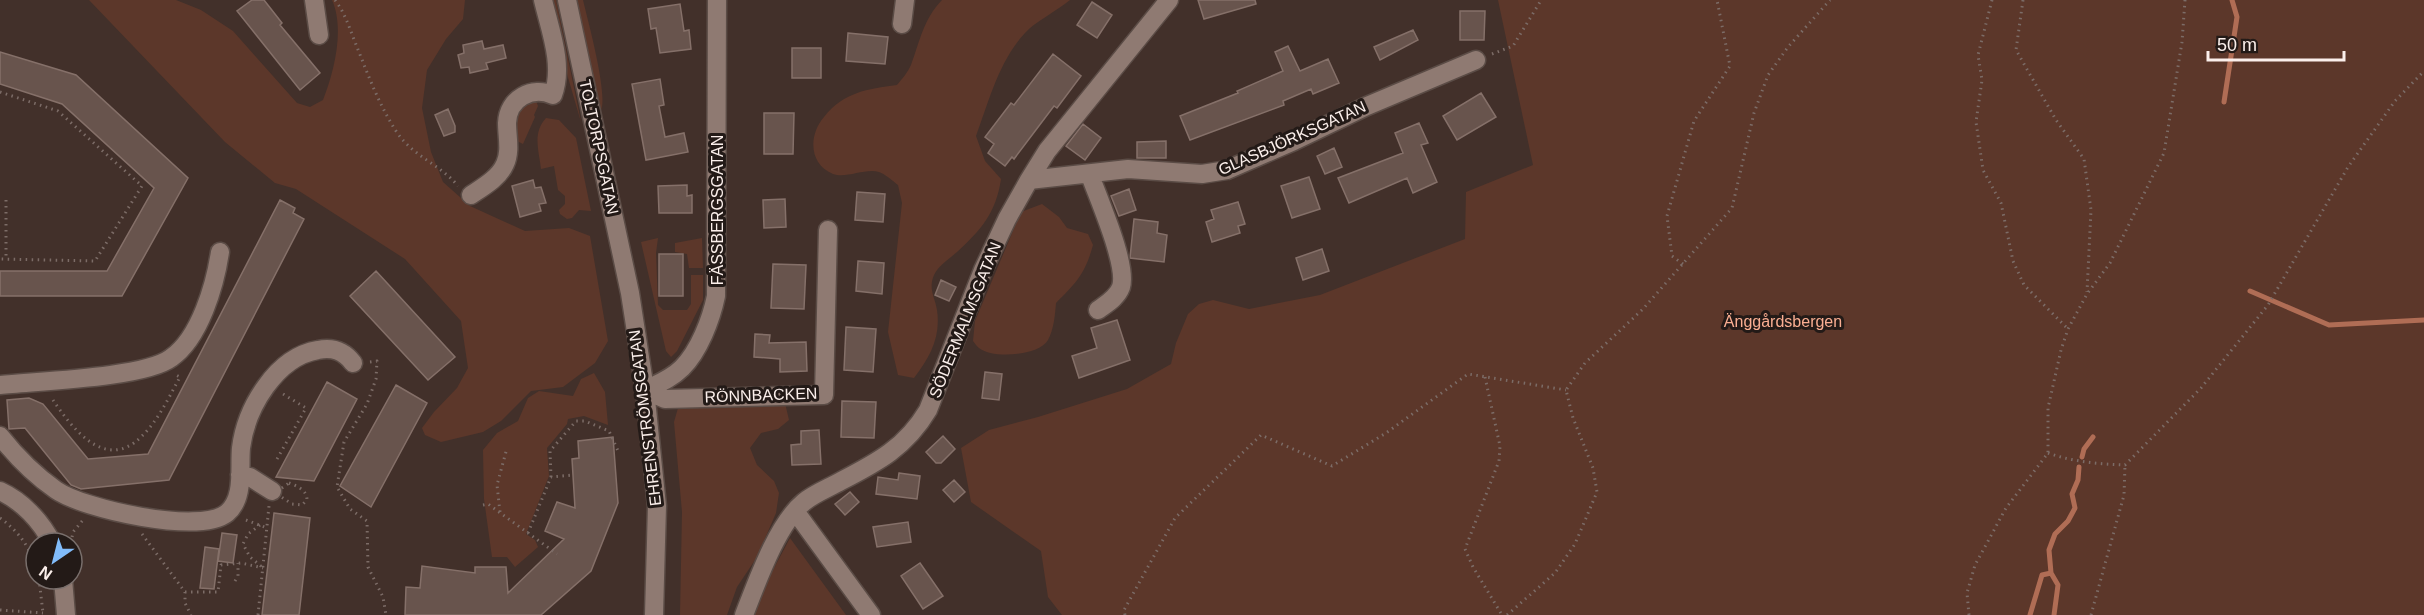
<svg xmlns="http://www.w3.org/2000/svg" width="2424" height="615" font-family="Arial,sans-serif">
  <rect width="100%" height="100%" fill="#42302a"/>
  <path fill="#5c372a" d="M89,0H176L201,10L233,31L297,103L310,107L323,100C334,72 345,29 332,0H465L463,19L446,39L427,70L422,108L431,152L443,182L470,206L525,231L569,228L590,236L608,341L595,363L563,387L531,391L501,421L483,432L441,442L425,435L422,428L434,412L457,388L468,368L461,321L405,259L296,189L275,183L225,142Z
    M551,0H556L581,122L567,74Z
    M576,0H583C588,21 608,94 601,110Z
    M942,0H1070C1057,11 1036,21 1025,33C999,61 989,101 976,136L985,161L1001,179C996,213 981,230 957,252C948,260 939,265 934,275C928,289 935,297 937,310C941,337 930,357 914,378L898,375L888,332L902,203L898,185C893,181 885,174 879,172C865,168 846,179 833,174C808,164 809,134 824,117C844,92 867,89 897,85C902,79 908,72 911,65C920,41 923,20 942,0Z
    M1498,0H2424V615H1062L1048,597L1041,551L971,502L961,448L989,430L1038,417L1127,389L1171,364L1176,343L1188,314L1199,304L1213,300L1249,309L1320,295L1465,239L1466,192L1533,165Z
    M536,101L538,106L534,115L535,117L523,144L517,141V118L522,102Z
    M546,118L559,120L576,138L591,211L579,210L572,218L567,219L560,214L559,210L565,204V196L558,190L554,166L541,169C539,151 532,133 546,118Z
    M1042,204L1059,217L1067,228L1088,234L1093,245C1085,274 1077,282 1056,303C1055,315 1054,329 1048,340C1039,356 992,359 979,348C976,346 975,343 973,341L975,321L1021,212Z
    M658,238L656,253L658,305L663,310H687L691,304V275H703V300L677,351L671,357L666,351L641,242Z
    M702,238L703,268H689L687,254L675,252V243Z
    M594,373L605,392L608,425L584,416L568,419L567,424L547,448L549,476L526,534L535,540L538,547L515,567L507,557H492L484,499L483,450L497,433L518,421L528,398L539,391L573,396L581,379Z
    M680,401L785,403L789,420L778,429L761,433L750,448L757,465L774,481L779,493L776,513L757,557L737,587L727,615H680L682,512L674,422Z
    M790,538L846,615H754L765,585Z"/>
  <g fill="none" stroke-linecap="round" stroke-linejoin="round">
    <path stroke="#b06d55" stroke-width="5" d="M2224,102L2237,17L2232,0
      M2250,291L2329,325L2424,320
      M2082,457L2084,449L2093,437
      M2030,615L2042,575L2051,573
      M2054,615L2058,585L2051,573L2049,550L2055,534L2068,521L2075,508L2072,494L2078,480L2079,467"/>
  </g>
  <path fill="#68544d" stroke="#857069" stroke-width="1.5" d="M252,0H264L282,23L280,25L320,73L300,90L237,11Z
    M1198,0H1255L1256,4L1204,19Z
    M1092,2L1112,15L1097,38L1077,25Z
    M680,4L684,31L689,30L691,49L660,53L656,28L651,29L648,9Z
    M1460,11H1485L1484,40H1460Z
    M1413,30L1418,40L1380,60L1374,47Z
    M848,33L888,37L885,64L846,61Z
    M482,41L484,49L503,45L506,58L486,63L488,69L470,73L469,67L461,68L458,55L464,53L463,45Z
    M1288,46L1300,71L1328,59L1339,83L1313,94L1311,89L1283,101L1284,105L1190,140L1180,116L1238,93L1237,91L1283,71L1275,52Z
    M792,48H821V78H792Z
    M0,52L76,75L188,178L122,296H0V271H107L154,188L62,104L0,84Z
    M1053,54L1081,76L1057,108L1054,106L1014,159L1012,157L1005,166L988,153L994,144L985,137L1011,103L1014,105Z
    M660,79L664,105L659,106L665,137L684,133L688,152L646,160L632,84Z
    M1481,93L1496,117L1457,140L1443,116Z
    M448,109L455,126V132L444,136L435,115Z
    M764,113H794L793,154H764Z
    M1419,123L1428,143L1421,145L1437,182L1413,193L1407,178L1349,203L1338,178L1403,153L1395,133Z
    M1083,124L1101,138L1085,160L1066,146Z
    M1166,141V158H1137V142Z
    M1334,148L1342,167L1325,174L1317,156Z
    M1309,177L1320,209L1292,218L1281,186Z
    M533,180L535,188L541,187L546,203L539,204L541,211L520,217L512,186Z
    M687,185V196L692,195V213H659L658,186Z
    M1129,189L1136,210L1119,216L1111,196Z
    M857,192L885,194L883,222L855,220Z
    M785,199L786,227L764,228L763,200Z
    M280,200L295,208L293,213L304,219L169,480L81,489L71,485L25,428L9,429L7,400L29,398L43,404L88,459L148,454Z
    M1238,202L1245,224L1238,226L1240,233L1212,242L1206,222L1214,219L1211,210Z
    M1134,219L1158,222L1157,233L1167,235L1164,262L1130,258Z
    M1322,249L1329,271L1303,280L1296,258Z
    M659,254H683V296H659Z
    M858,261L884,263L882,294L856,291Z
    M773,264L806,265L804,309L771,308Z
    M376,271L455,357L428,380L350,296Z
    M941,280L956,287L949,301L935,295Z
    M1117,320L1130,360L1079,378L1072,356L1097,348L1091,328Z
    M846,327L876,329L873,372L844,370Z
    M755,334L770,335L769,343L806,342L807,371L780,372V359L754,357Z
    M985,372L1002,374L999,400L982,398Z
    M327,382L357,399L314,481L276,477Z
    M396,385L427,403L371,507L340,486Z
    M842,401L876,402L874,438L841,437Z
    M819,430L821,464L792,465L791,445L801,444V431Z
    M943,436L955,449L941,463H936L926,452Z
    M613,437L618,503L591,571L541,615H405L406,587L420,588L422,566L475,573V567H506L508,593L564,539L545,531L557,502L575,508L572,459L579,458L578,441Z
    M899,473L920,476L917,499L876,494L878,477L898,480Z
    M954,480L965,492L954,502L943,490Z
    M850,492L859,502L845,515L835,504Z
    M274,513L310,518L299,615H262Z
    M908,522L911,542L877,547L873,527Z
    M222,533L237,535L233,563L218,561Z
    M205,547L219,549L214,589L200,588Z
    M920,563L943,596L923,609L901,576Z"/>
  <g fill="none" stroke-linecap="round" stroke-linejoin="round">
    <g stroke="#5b4c46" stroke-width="21">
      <path id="minor" d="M314,0L319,35
        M567,0L630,293L645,390L657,506L654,615
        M902,24L905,0
        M1090,175C1098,198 1128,265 1121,287C1117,298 1106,304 1098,310
        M1029,180L1128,169L1202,174L1227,170L1294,141L1367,106L1476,60
        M471,195C483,187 499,178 505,164C511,151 507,137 507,123C508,98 532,86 553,95C564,65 550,30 543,0
        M0,385C38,381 144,378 171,358C200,338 215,285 220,252
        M645,390C657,384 671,379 682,368C699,351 711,320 716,296L717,0
        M645,390L665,399L824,395L828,230
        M0,436C15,455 36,476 56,490C83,509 200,535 227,513C245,498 239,468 241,448C246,408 276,357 318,350C333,347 344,351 353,363
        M240,475L250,477L272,491
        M0,491C22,501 41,521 52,543
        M795,511L871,615
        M63,579L66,615
        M744,615C757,582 777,524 804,502C815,493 829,488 841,481C878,462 906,447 928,410L983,270L1007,219L1029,180L1047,151L1169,0"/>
    </g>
    <path stroke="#7c6c67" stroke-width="3" stroke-dasharray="1.5 4.5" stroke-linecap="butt" d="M335,0C345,13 349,27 355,42C367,72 378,103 396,131C413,157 440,164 458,186
      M1992,0L1978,55L1982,80L1976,122L1983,170L2001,203L2013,261L2024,285L2068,329
      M2023,0L2016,50L2056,120L2084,159L2091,210L2087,292
      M1492,54L1513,46L1540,2L1543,0
      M0,92L58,111L142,186L95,261L0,259
      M6,200V259
      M1683,264L1672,256L1667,216L1694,121L1730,66L1717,0
      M370,362L377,361L376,379L367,404L344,442L337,487L350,509L367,521L368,567L383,597L386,615
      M1485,377L1500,446L1499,461L1465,549L1473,567L1502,615
      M53,400C72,428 105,472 141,437C158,421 169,397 180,377L176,375
      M2048,453C2073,462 2099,464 2125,465L2201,388L2268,305L2348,167L2395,101L2424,71
      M277,459L306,408L283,394
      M551,477L550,451L576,421H585L609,431L619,453
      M289,483C297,486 307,490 307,500L302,505L292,504L272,491L279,490Z
      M483,505L488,504L557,554
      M500,512L497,485L507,448
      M0,518C18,531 28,545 36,565
      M246,520L267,528
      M260,525L248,534L243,544L250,557L262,567
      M528,533L551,477L573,475
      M142,534L185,592V603L191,615
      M71,543L73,532L83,520
      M39,579L43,613
      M235,581L238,576V563
      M185,592H218L221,565L241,563L263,568
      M0,610L43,613
      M258,615L269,506
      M1125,615L1124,610L1175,518L1261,435L1332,466L1386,433L1468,374L1566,390
      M1507,615L1555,573L1575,544L1597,492L1593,468L1573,418L1566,390L1585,363L1643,309L1732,208L1754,113L1768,75L1788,47L1830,0
      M1969,615L1967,593L1975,565L2006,508L2048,453V408L2061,350L2068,329L2087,294L2110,263L2164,153L2182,42L2185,0
      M2091,615L2124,495L2125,465"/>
    <use href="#minor" stroke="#8f7a72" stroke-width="18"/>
  </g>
  <g text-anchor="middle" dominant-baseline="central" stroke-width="6" stroke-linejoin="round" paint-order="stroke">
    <g font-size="16" fill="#fbefeb" stroke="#231a17">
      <text transform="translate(1292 138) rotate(-24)">GLASBJÖRKSGATAN</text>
      <text transform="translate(599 147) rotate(78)">TOLTORPSGATAN</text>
      <text transform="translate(717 210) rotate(-90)">FÄSSBERGSGATAN</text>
      <text transform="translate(965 320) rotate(-68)">SÖDERMALMSGATAN</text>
      <text transform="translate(761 395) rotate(-2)">RÖNNBACKEN</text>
      <text transform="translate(645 418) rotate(-97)">EHRENSTRÖMSGATAN</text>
    </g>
    <g font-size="16" fill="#faae92" stroke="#231a17">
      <text x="1783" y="321">Änggårdsbergen</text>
    </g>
  </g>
  <g transform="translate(54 561) rotate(215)"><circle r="28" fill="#231a17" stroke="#796f6c" stroke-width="1.5"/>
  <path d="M0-4.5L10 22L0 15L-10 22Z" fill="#81bcfa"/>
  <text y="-9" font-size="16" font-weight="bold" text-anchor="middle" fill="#fbefeb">N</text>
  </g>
  <path d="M2208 51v9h136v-9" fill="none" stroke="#fbefeb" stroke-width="3"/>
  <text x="2217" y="51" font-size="18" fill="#fbefeb" stroke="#231a17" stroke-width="4.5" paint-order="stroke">50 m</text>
</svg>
